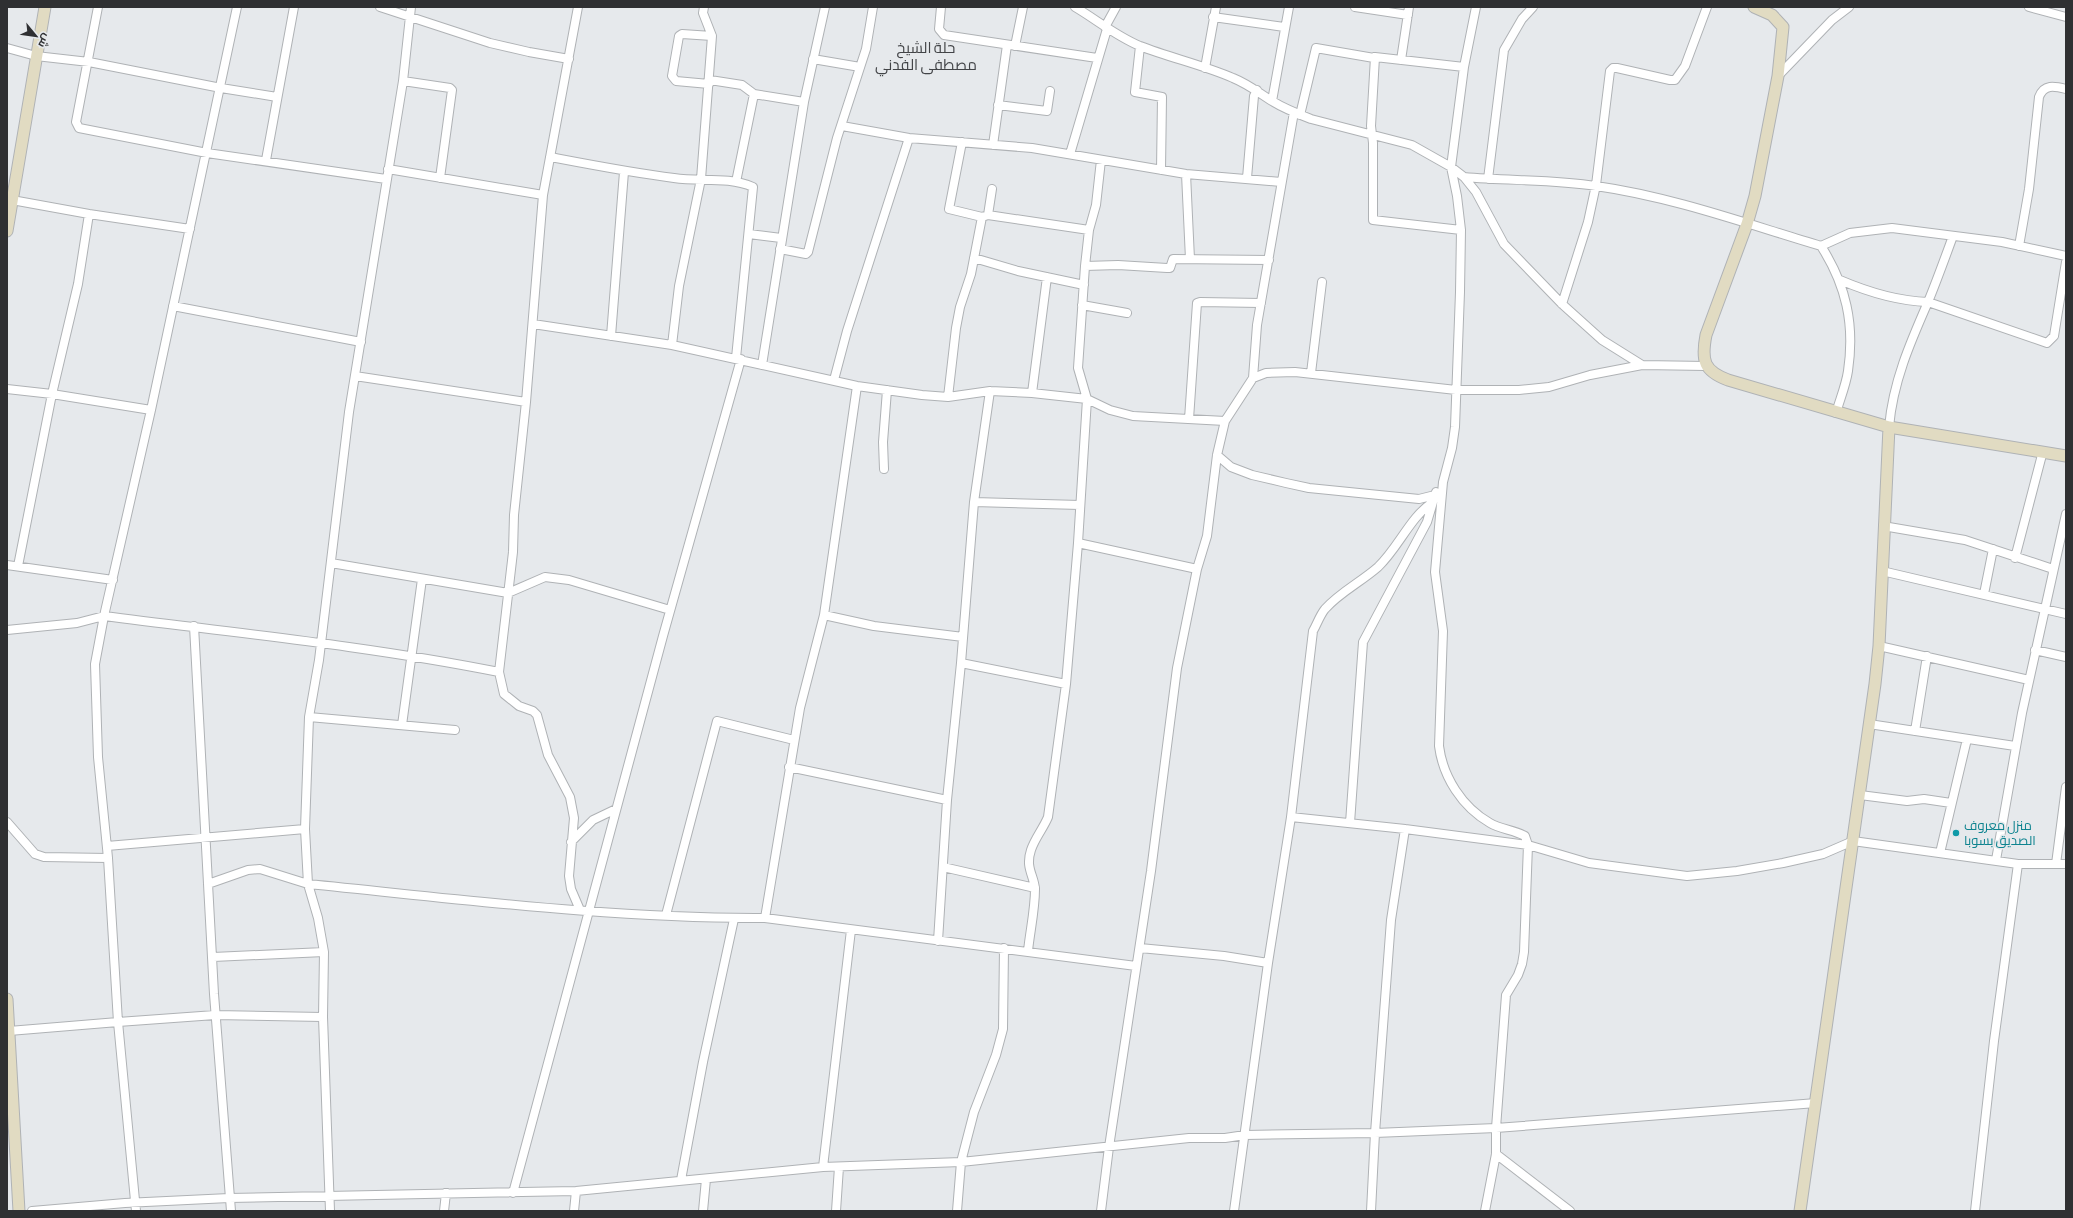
<svg xmlns="http://www.w3.org/2000/svg" width="2073" height="1218" font-family="'Sofia Sans Condensed',Cairo,sans-serif">
  <rect width="100%" height="100%" fill="#e6e9ec"/>
  <g fill="none" stroke-linecap="round" stroke-linejoin="round">
    <g stroke="#afb2b5" stroke-width="10">
      <path id="street" d="M98,7L76,122L79,128L207,153L386,179
        M237,7L151,410L104,616C236,633 369,646 499,672
        M380,7L490,43L529,52L569,59
        M411,7L403,81L349,412L319,660L309,717L305,829L308,884C460,899 613,919 765,918L1136,966
        M578,7L543,195L526,402L514,515L513,552L499,672L504,694L519,706L533,711L537,715L548,755L570,797L574,818L569,876L571,889L580,910
        M941,7L939,29L944,35L1097,58
        M1075,7C1097,20 1116,36 1140,46C1171,58 1203,65 1233,78C1248,84 1259,93 1272,101C1285,109 1298,114 1311,119L1412,145L1451,167L1464,177L1476,192L1504,244L1562,304L1602,340L1642,365
        M1355,7L1408,15
        M1476,7L1464,67L1451,167L1457,196L1461,230L1460,292L1455,427L1452,448L1443,482L1435,572L1443,631L1439,746C1443,777 1462,807 1490,823C1500,829 1514,830 1525,836L1528,845L1524,952L1522,964L1518,975L1506,995L1496,1128V1154L1485,1211
        M2029,7L2066,17
        M1213,17L1284,27
        M1105,27L1116,7
        M1015,46L1023,7
        M1140,46L1135,92L1162,97L1161,170
        M7,48L36,56L89,62L221,88L277,97
        M813,59L860,67
        M1401,60L1409,7
        M1205,68L1216,7
        M1778,76L1832,20L1849,7
        M710,80L742,85L754,94
        M403,81L450,88L452,90L440,178
        M709,84L676,81L672,76L679,36L682,34L712,36
        M1272,101L1289,7
        M998,105L1047,111L1050,91
        M1300,115L1316,48L1374,58
        M842,126L909,138L1032,148L1186,174L1281,182
        M962,142L949,209L982,217L988,215L1089,230
        M993,145L1007,45
        M1070,154L1107,29
        M550,157C592,165 633,173 674,178C701,182 727,176 753,187L736,358
        M266,160L294,7
        M388,169L543,195
        M1186,174L1190,259
        M1464,177C1508,181 1553,179 1596,186C1673,197 1747,224 1821,246C1846,285 1855,324 1848,371C1846,385 1840,399 1836,413
        M1247,178L1254,96L1257,90
        M1488,179L1504,50L1522,19L1533,7
        M736,182L754,94L804,102
        M12,200L89,214L78,284L52,394L18,566
        M89,214L190,229
        M988,215L992,189
        M1461,230L1373,220V143L1371,126L1375,57L1464,67
        M749,234L781,238
        M1821,246L1850,233L1892,228L2002,242L2066,256
        M2019,246L2029,189L2039,97C2044,84 2054,86 2066,89
        M780,249L806,254L808,252L837,138L866,49L873,7
        M974,258L1018,271L1084,285
        M1085,266L1118,265L1167,268H1170L1173,259L1269,260
        M1840,280C1868,292 1897,301 1928,302L2047,343L2054,336L2066,262
        M1562,304L1588,222L1596,185L1610,71L1613,68H1617L1670,80H1675L1685,66L1707,7
        M1082,305L1127,313
        M173,306L361,342
        M533,324L672,345L857,386L922,395L948,397L990,391L1032,393L1087,399L1110,410L1133,416L1225,421
        M611,336L624,172
        M672,345L679,286L701,179L712,36L703,13L704,7
        M762,365L804,102L825,7
        M1311,373L1322,282
        M355,376L526,402
        M1253,378L1257,325L1294,112
        M834,380L847,331L909,138
        M7,389L52,394L151,410
        M1032,393L1047,277
        M948,397L956,328L960,307L971,274L982,217
        M1189,419L1197,303L1200,302L1261,303
        M1889,427C1893,382 1910,343 1928,302C1937,280 1945,258 1953,236
        M1217,455L1231,467L1252,475L1286,483L1309,488L1419,499L1435,495L1436,492
        M884,469L883,442L887,390
        M974,502L1080,505
        M1883,526L1965,540L2053,569
        M1078,543L1197,569
        M2015,558L2043,451
        M331,563L508,593L545,577L569,580L670,610
        M7,565L113,580
        M1882,571L2066,614
        M1984,594L1993,549
        M824,615L874,626L963,637
        M194,626L214,994L231,1211
        M7,630L77,623L104,616L95,664L98,757L108,858L118,1022L215,1015L323,1017
        M1879,646L2029,680
        M2035,650L2066,657
        M961,663L1066,684
        M309,717L455,730
        M1869,724L2015,746
        M402,725L422,579
        M1915,731L1927,656
        M789,767L947,800
        M1860,795L1907,801L1924,799L1951,803
        M1291,817L1405,829L1528,845L1589,863L1687,876L1737,871L1783,863L1823,854L1853,841L2018,864H2066
        M7,822L35,854L44,857L108,858
        M1350,823L1363,642L1427,522L1433,502
        M571,842L593,820L616,809
        M107,846L305,829
        M1940,853L1967,739
        M1996,860L2022,713L2066,514
        M2056,864L2066,787
        M943,867L1035,888
        M208,884L248,870L260,869L308,884L318,918L324,952L323,1017L330,1211
        M666,915L717,721L794,740
        M765,918L800,708L824,615L857,386
        M938,941L947,800L961,663L974,502L990,391
        M1140,948L1224,956L1268,963
        M1028,951C1030,931 1035,910 1035,889C1034,875 1025,868 1031,850C1035,838 1043,829 1048,817L1066,684L1078,543L1087,399L1078,368L1085,266L1089,230L1096,205L1101,160
        M213,957L324,952
        M9,1031L118,1022L136,1211
        M1496,1154L1570,1211
        M823,1167L851,930
        M681,1180L703,1062L734,919
        M513,1193L663,636L741,359
        M32,1211L125,1203L229,1198L576,1191L823,1167L961,1162L1189,1138H1225L1245,1135L1375,1133L1496,1128L1816,1103
        M444,1211L446,1193
        M574,1211L576,1191
        M703,1211L706,1179
        M836,1211L839,1167
        M957,1211L961,1162L974,1112L996,1055L1003,1029L1004,948
        M1101,1211L1109,1147L1151,871L1177,668L1197,569L1207,536L1217,455L1225,421L1253,378L1266,373L1295,372L1456,390H1519L1549,387L1590,375L1642,365L1706,366
        M1234,1211L1268,963L1291,817L1313,631C1317,624 1320,615 1325,609C1340,592 1361,582 1378,567C1399,547 1410,517 1433,502L1435,495
        M1371,1211L1375,1133L1391,920L1405,829
        M1975,1211L1994,1041L2018,864"/>
    </g>
    <g stroke="#afb2b5" stroke-width="13">
      <path id="secondary" d="M1754,7L1772,15L1783,27L1778,76L1755,196L1747,224L1706,335C1701,361 1704,371 1728,380L1889,427L2066,456
        M7,231L45,7
        M7,999L19,1211
        M1800,1211L1875,684L1879,646L1889,427"/>
    </g>
    <use href="#street" stroke="#fff" stroke-width="8"/>
    <use href="#secondary" stroke="#e1dbc2" stroke-width="11"/>
  </g>
  <circle fill="#0f9aa8" stroke="#e6e9ec" stroke-width="1.5" cx="1956" cy="833" r="4"/>
  <g text-anchor="middle" dominant-baseline="central" stroke-width="3" stroke-linejoin="round" paint-order="stroke">
    <g font-size="13" fill="#0d838f" stroke="#e6e9ec" text-anchor="start">
      <text x="1964" y="826">منزل معروف<tspan x="1964" dy="15">الصديق بسوبا</tspan></text>
    </g>
    <g font-size="15" fill="#424447" stroke="#e6e9ec">
      <text x="926" y="48">حلة الشيخ<tspan x="926" dy="17">مصطفى الفدني</tspan></text>
    </g>
  </g>
  <rect width="2073" height="1218" fill="none" stroke="#2f3032" stroke-width="16"/>
  <g transform="translate(36 36) rotate(119)" stroke="#e6e9ec" stroke-width="3" paint-order="stroke">
  <path d="M0-3L7 15L0 10L-7 15Z" fill="#2f3032"/>
  <text y="-6" font-size="11" font-weight="bold" text-anchor="middle" fill="#2f3032">ش</text>
  </g>
</svg>
